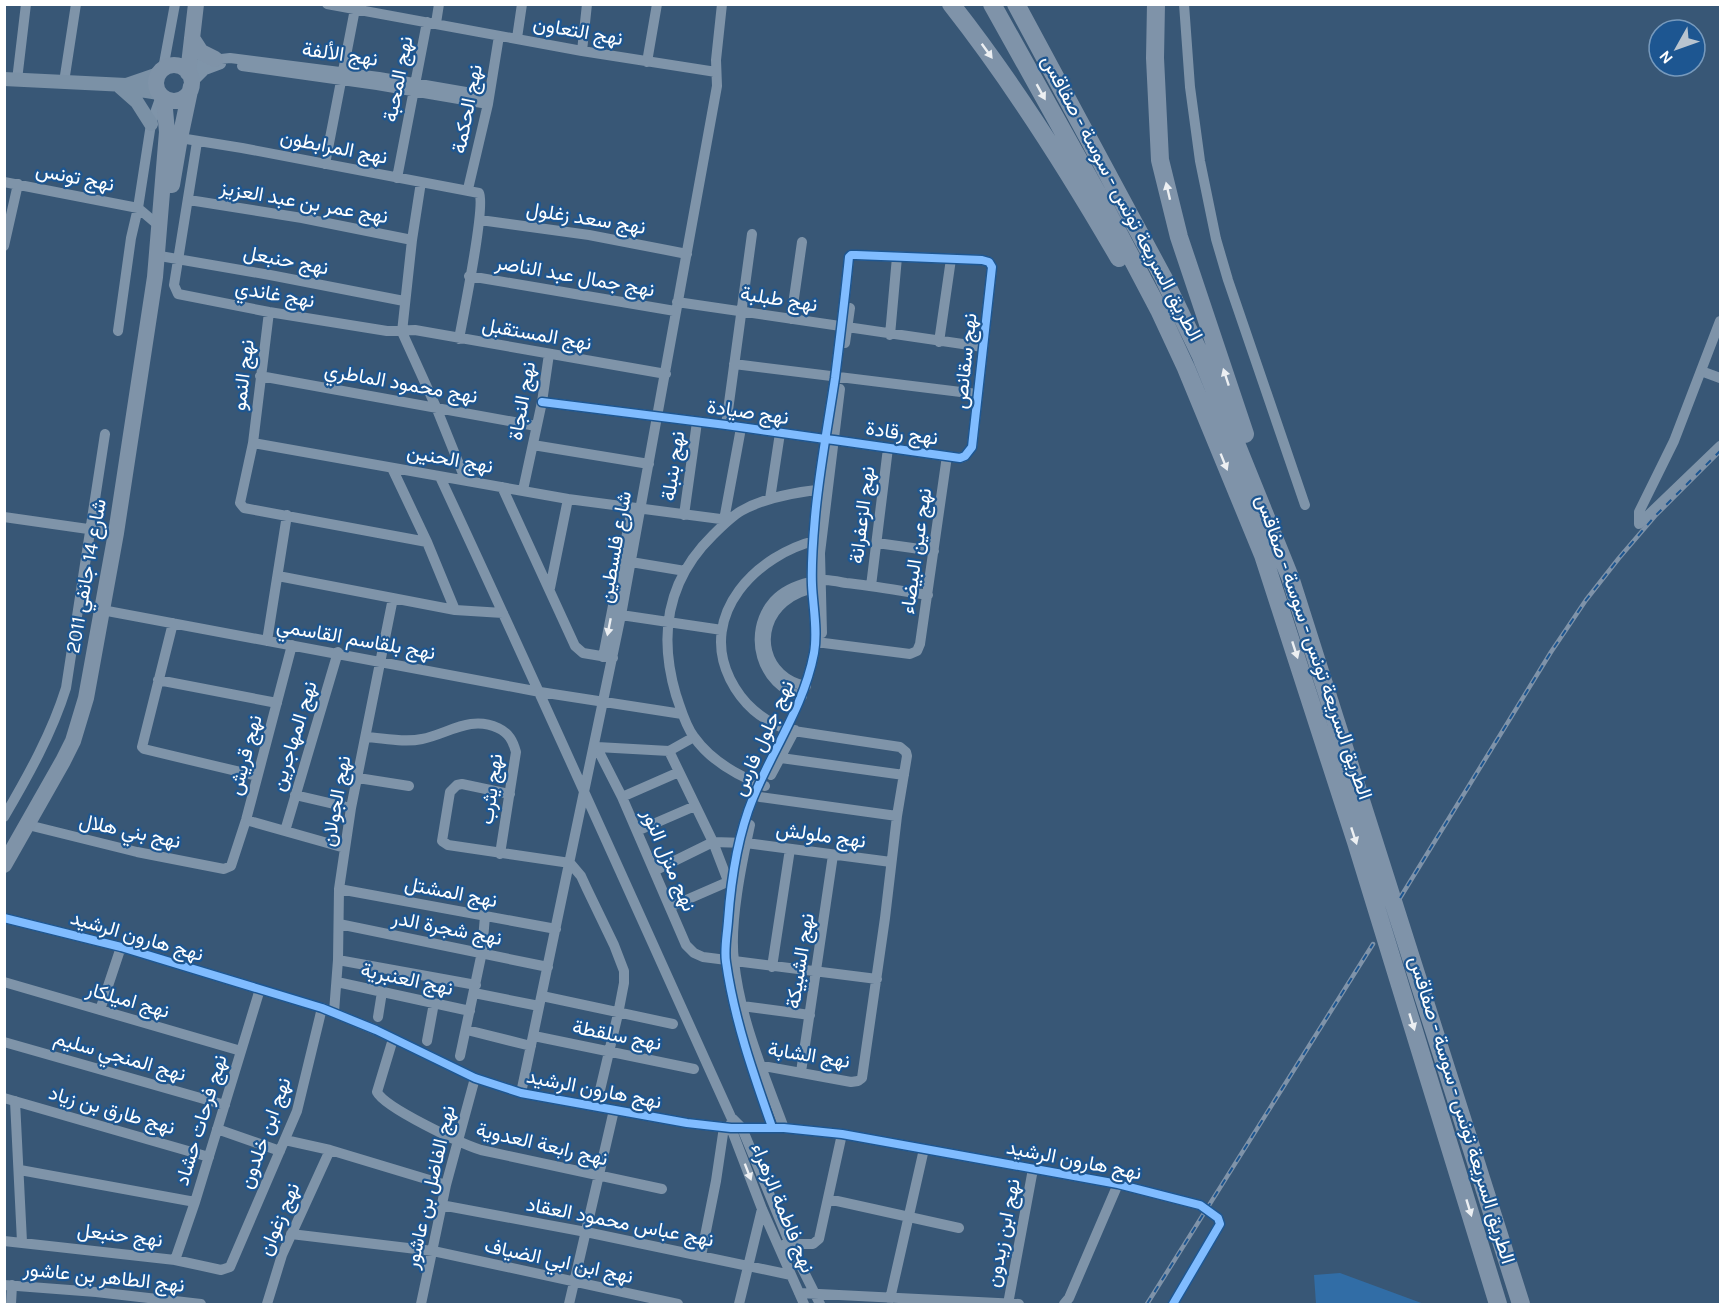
<svg xmlns="http://www.w3.org/2000/svg" width="1725" height="1309" font-family="Karla,Vazirmatn,sans-serif">
  <rect width="100%" height="100%" fill="#385776"/>
  <path fill="#316da6" d="M1340,1273L1424,1304H1316L1314,1275Z"/>
  <g fill="none" stroke-linecap="round" stroke-linejoin="round">
    <path stroke="#7f94a9" stroke-width="10" d="M327,4L582,51L716,72
      M1184,4L1190,87L1200,161L1216,239L1228,280L1305,505
      M436,23L439,4
      M517,38L522,4
      M582,51L587,4
      M647,62L657,4
      M242,66L377,85L488,104
      M163,69L175,4
      M189,74L198,65L204,61L230,58L379,77L489,96
      M17,80L26,4
      M64,82L76,4
      M192,83L205,70L221,64
      M180,138L242,148L479,193C486,205 463,317 459,339
      M197,142L174,285L178,294L269,312L387,331L415,330L666,374
      M325,164L355,9
      M397,178L427,22
      M4,182L138,208L158,225
      M421,182L412,240L402,332L436,407L465,479
      M468,189L488,104L499,36
      M189,200L302,218L412,240
      M480,220L589,235L687,254
      M4,246L18,184
      M160,256L270,275L404,301
      M469,276L675,311
      M677,302L983,347
      M269,312L253,443L240,503L244,508L427,542
      M791,319L802,242
      M118,331L131,238L138,208L151,124L161,96
      M890,335L897,257
      M939,342L951,259
      M845,343L850,308
      M734,364L977,394
      M1701,371L1720,378
      M260,376L536,426
      M542,402L726,425L825,439L834,440L960,458L965,456L972,447L992,267L989,262L982,260L856,255H851L849,257C845,297 840,338 835,378C828,425 819,471 815,517C813,540 811,562 812,585C813,607 818,631 814,653C804,706 773,749 753,798C737,837 731,879 728,921C727,935 724,949 726,962C734,1019 753,1073 772,1127
      M726,425L752,234
      M253,443L568,499L728,520
      M533,445L649,464
      M392,468L427,542L455,610
      M440,477C539,689 634,903 731,1117L742,1128L790,1244L820,1304
      M502,487L575,646L583,653L613,658
      M523,490L542,402L549,354
      M770,499L780,433
      M684,515L697,422
      M4,517L116,533
      M724,520L741,428
      M1639,524V512L1674,441L1720,321
      M1639,524L1720,446
      M877,543L934,551
      M631,562L685,571
      M278,576L455,610L503,613
      M871,586L888,448
      M550,588L568,499
      M102,610L540,692L682,714
      M621,615L722,630
      M173,623L142,747L144,749L257,776
      M822,633L820,553L840,389
      M267,641L287,515
      M816,642L910,654L917,651L920,644L947,456
      M603,657L632,508
      M158,680L277,703
      M806,686C764,678 752,629 784,602C793,594 807,589 818,587
      M802,696C761,686 746,633 774,601C783,591 797,585 810,582C822,578 834,581 846,583C874,586 901,591 928,595
      M366,737C383,738 404,743 422,739C448,734 470,715 498,728C509,733 513,741 516,752L500,854
      M595,744L622,797L686,945L694,953L703,957L877,979
      M597,747L669,751L694,737
      M669,751L713,842L728,881
      M781,758L904,775
      M771,775L795,730
      M358,778L409,786
      M765,786C738,776 711,761 694,737C685,725 681,709 676,695C658,634 667,580 713,535C722,526 731,517 741,511C766,497 796,492 825,489
      M510,794L462,784L457,785L450,792L442,841L448,845L570,863L581,876L587,889L614,945L624,971V983L618,1014L596,1107
      M295,795L351,808
      M622,797L679,772
      M760,797L897,816
      M4,817C28,776 52,733 66,688L105,434
      M246,820L345,848
      M28,825L137,852L224,869L231,866L246,820L292,645
      M750,825C742,862 729,924 734,961C740,1019 764,1074 784,1128
      M285,831L338,652
      M637,831L695,806
      M654,871L713,842L746,843L891,862
      M339,889L556,929
      M670,907L732,880
      M4,918L121,947L322,1008L376,1030L475,1078L521,1093L687,1123L731,1128H784L842,1134L1118,1184L1200,1205L1218,1218L1220,1224L1173,1304
      M339,924L548,967
      M338,960L476,985
      M772,967L790,849
      M4,982L241,1051
      M337,982L470,1011
      M474,993L539,1006
      M542,996L673,1024
      M742,1006L810,1015
      M100,1010L121,947
      M334,1012L338,960L339,889L351,808L393,598
      M378,1017L382,992
      M467,1030L531,1046
      M534,1036L694,1069
      M393,1039L377,1092C385,1108 462,1144 481,1150L662,1189
      M427,1041L434,1003
      M4,1042L225,1105
      M460,1056L482,952L485,916
      M758,1065L851,1082L858,1081L862,1078L885,918L897,816L907,756L906,752L900,747L787,730C761,719 743,705 730,679C698,614 757,554 818,540
      M801,1072L833,855
      M521,1093L621,615L717,86L716,60L722,4
      M4,1098L209,1157
      M15,1101L22,1242
      M731,1123V1128L762,1209L804,1304
      M217,1129L280,1151
      M285,1140L330,1150L446,1185
      M20,1170L195,1202
      M828,1199L959,1228
      M441,1205L586,1232L791,1275
      M291,1234L433,1251L678,1304
      M4,1241L175,1260L221,1270L230,1267L297,1111L322,1008
      M785,1244H813L819,1239L842,1134
      M701,1256L716,1181L724,1127
      M175,1260L195,1202L260,989
      M4,1285L96,1292L201,1304
      M799,1293L1019,1304
      M890,1299L924,1149
      M11,1304L12,1285
      M267,1304L282,1255L330,1150
      M421,1304L446,1185L475,1078
      M569,1304L614,1110
      M739,1304L762,1209
      M1008,1304L1033,1169
      M1064,1304L1069,1298L1118,1184"/>
    <path stroke="#7b91a6" stroke-width="14" d="M4,79L126,85L140,90L159,93
      M126,85L158,74
      M120,87L137,102L151,124"/>
    <path stroke="#7f93a8" stroke-width="16" d="M192,38L201,52L215,59
      M156 83a18 18 0 1 1 36 0a18 18 0 1 1-36 0Z
      M188,73L196,4
      M172,185L180,138L191,86
      M4,865L63,761L73,741L86,698L116,533L155,277L167,132L164,98"/>
    <path stroke="#7f93a9" stroke-width="18" d="M951,4C1014,84 1068,170 1119,258
      M992,4L1100,198L1159,310L1186,368L1263,555L1356,842L1498,1304
      M1016,4L1163,277L1200,354L1290,577L1521,1304
      M1156,4L1155,58L1160,160L1179,237L1245,434"/>
    <g stroke="#7f93a9" stroke-width="4.5">
      <path id="rail" d="M1400,898L1551,652L1586,600L1619,558L1655,516L1720,451
        M1147,1304L1373,944"/>
    </g>
    <use href="#rail" stroke="#1d5691" stroke-width="2" stroke-dasharray="7" stroke-linecap="butt"/>
    <g stroke="#1d5691" stroke-width="11">
      <path id="cycleway" d="M542,402L726,425L825,439L834,440L960,458L965,456L972,447L992,267L989,262L982,260L856,255H851L849,257C845,297 840,338 835,378C828,425 819,471 815,517C813,540 811,562 812,585C813,607 818,631 814,653C804,706 773,749 753,798C737,837 731,879 728,921C727,935 724,949 726,962C734,1019 753,1073 772,1127
        M4,918L121,947L322,1008L376,1030L475,1078L521,1093L687,1123L731,1128H784L842,1134L1118,1184L1200,1205L1218,1218L1220,1224L1173,1304"/>
    </g>
    <use href="#cycleway" stroke="#80bcff" stroke-width="8"/>
  </g>
  <defs><path id="oneway-solid" d="M-6-.8H1V-3.2L6.5 0L1 3.2V.8H-6Z" transform="scale(1.5)"/></defs>
  <g fill="#eceff2">
    <use href="#oneway-solid" transform="translate(987 51) rotate(54)"/>
    <use href="#oneway-solid" transform="translate(1041 92) rotate(61)"/>
    <use href="#oneway-solid" transform="translate(1168 191) rotate(-103)"/>
    <use href="#oneway-solid" transform="translate(1226 377) rotate(-108)"/>
    <use href="#oneway-solid" transform="translate(1224 462) rotate(68)"/>
    <use href="#oneway-solid" transform="translate(609 627) rotate(101)"/>
    <use href="#oneway-solid" transform="translate(1295 650) rotate(72)"/>
    <use href="#oneway-solid" transform="translate(1354 836) rotate(72)"/>
    <use href="#oneway-solid" transform="translate(1412 1022) rotate(73)"/>
    <use href="#oneway-solid" transform="translate(748 1172) rotate(69)"/>
    <use href="#oneway-solid" transform="translate(1469 1208) rotate(73)"/>
  </g>
  <g text-anchor="middle" dominant-baseline="central" stroke-width="4.5" stroke-linejoin="round" paint-order="stroke">
    <g font-size="20" fill="#fff" stroke="#1d5691">
      <text transform="translate(578 31) rotate(10)">نهج التعاون</text>
      <text transform="translate(340 54) rotate(8)">نهج الألفة</text>
      <text transform="translate(398 79) rotate(-79)">نهج المحبة</text>
      <text transform="translate(467 109) rotate(-79)">نهج الحكمة</text>
      <text transform="translate(334 147) rotate(11)">نهج المرابطون</text>
      <text transform="translate(75 177) rotate(11)">نهج تونس</text>
      <text transform="translate(1122 198) rotate(62)">الطريق السريعة تونس - سوسة - صفاقس</text>
      <text transform="translate(304 202) rotate(10)">نهج عمر بن عبد العزيز</text>
      <text transform="translate(586 218) rotate(9)">نهج سعد زغلول</text>
      <text transform="translate(286 260) rotate(11)">نهج حنبعل</text>
      <text transform="translate(575 276) rotate(10)">نهج جمال عبد الناصر</text>
      <text transform="translate(275 294) rotate(10)">نهج غاندي</text>
      <text transform="translate(779 299) rotate(9)">نهج طبلبة</text>
      <text transform="translate(537 334) rotate(10)">نهج المستقبل</text>
      <text transform="translate(965 361) rotate(-84)">نهج سقانص</text>
      <text transform="translate(243 375) rotate(-83)">نهج النمو</text>
      <text transform="translate(401 383) rotate(10)">نهج محمود الماطري</text>
      <text transform="translate(522 401) rotate(-80)">نهج النجاة</text>
      <text transform="translate(748 412) rotate(8)">نهج صيادة</text>
      <text transform="translate(902 433) rotate(8)">نهج رقادة</text>
      <text transform="translate(450 459) rotate(10)">نهج الحنين</text>
      <text transform="translate(673 466) rotate(-82)">نهج بنبلة</text>
      <text transform="translate(862 515) rotate(-83)">نهج الزعفرانة</text>
      <text transform="translate(615 547) rotate(-80)">شارع فلسطين</text>
      <text transform="translate(916 551) rotate(-82)">نهج عين البيضاء</text>
      <text transform="translate(86 576) rotate(-80)">شارع 14 جانفي 2011</text>
      <text transform="translate(356 639) rotate(10)">نهج بلقاسم القاسمي</text>
      <text transform="translate(1314 647) rotate(71)">الطريق السريعة تونس - سوسة - صفاقس</text>
      <text transform="translate(294 736) rotate(-73)">نهج المهاجرين</text>
      <text transform="translate(763 738) rotate(-66)">نهج جلول فارس</text>
      <text transform="translate(245 755) rotate(-75)">نهج قريش</text>
      <text transform="translate(491 789) rotate(-82)">نهج يثرب</text>
      <text transform="translate(336 801) rotate(-80)">نهج الجولان</text>
      <text transform="translate(130 831) rotate(12)">نهج بني هلال</text>
      <text transform="translate(821 835) rotate(8)">نهج ملولش</text>
      <text transform="translate(669 860) rotate(67)">نهج منزل النور</text>
      <text transform="translate(451 892) rotate(11)">نهج المشتل</text>
      <text transform="translate(447 928) rotate(11)">نهج شجرة الدر</text>
      <text transform="translate(137 936) rotate(16)">نهج هارون الرشيد</text>
      <text transform="translate(800 961) rotate(-81)">نهج الشبيكة</text>
      <text transform="translate(407 979) rotate(12)">نهج العنبرية</text>
      <text transform="translate(128 1000) rotate(16)">نهج اميلكار</text>
      <text transform="translate(617 1035) rotate(11)">نهج سلقطة</text>
      <text transform="translate(809 1055) rotate(9)">نهج الشابة</text>
      <text transform="translate(120 1056) rotate(16)">نهج المنجي سليم</text>
      <text transform="translate(594 1089) rotate(11)">نهج هارون الرشيد</text>
      <text transform="translate(112 1110) rotate(16)">نهج طارق بن زياد</text>
      <text transform="translate(1462 1110) rotate(73)">الطريق السريعة تونس - سوسة - صفاقس</text>
      <text transform="translate(201 1120) rotate(-73)">نهج فرحات حشاد</text>
      <text transform="translate(265 1133) rotate(-70)">نهج ابن خلدون</text>
      <text transform="translate(542 1144) rotate(13)">نهج رابعة العدوية</text>
      <text transform="translate(1074 1160) rotate(11)">نهج هارون الرشيد</text>
      <text transform="translate(430 1187) rotate(-77)">نهج الفاضل بن عاشور</text>
      <text transform="translate(783 1208) rotate(68)">نهج فاطمة الزهراء</text>
      <text transform="translate(279 1219) rotate(-67)">نهج زغوان</text>
      <text transform="translate(620 1222) rotate(11)">نهج عباس محمود العقاد</text>
      <text transform="translate(1003 1233) rotate(-79)">نهج ابن زيدون</text>
      <text transform="translate(120 1235) rotate(7)">نهج حنبعل</text>
      <text transform="translate(559 1261) rotate(12)">نهج ابن ابي الضياف</text>
      <text transform="translate(104 1277) rotate(6)">نهج الطاهر بن عاشور</text>
    </g>
  </g>
  <rect width="1725" height="1309" fill="none" stroke="#ffffff" stroke-width="12"/>
  <g transform="translate(1677 48) rotate(230)"><circle r="28" fill="#1d5691" stroke="#779abd" stroke-width="1.5"/>
  <path d="M0-4.5L10 22L0 15L-10 22Z" fill="#b9c4cf"/>
  <text y="-9" font-size="16" font-weight="bold" text-anchor="middle" fill="#ffffff">N</text>
  </g>
</svg>
